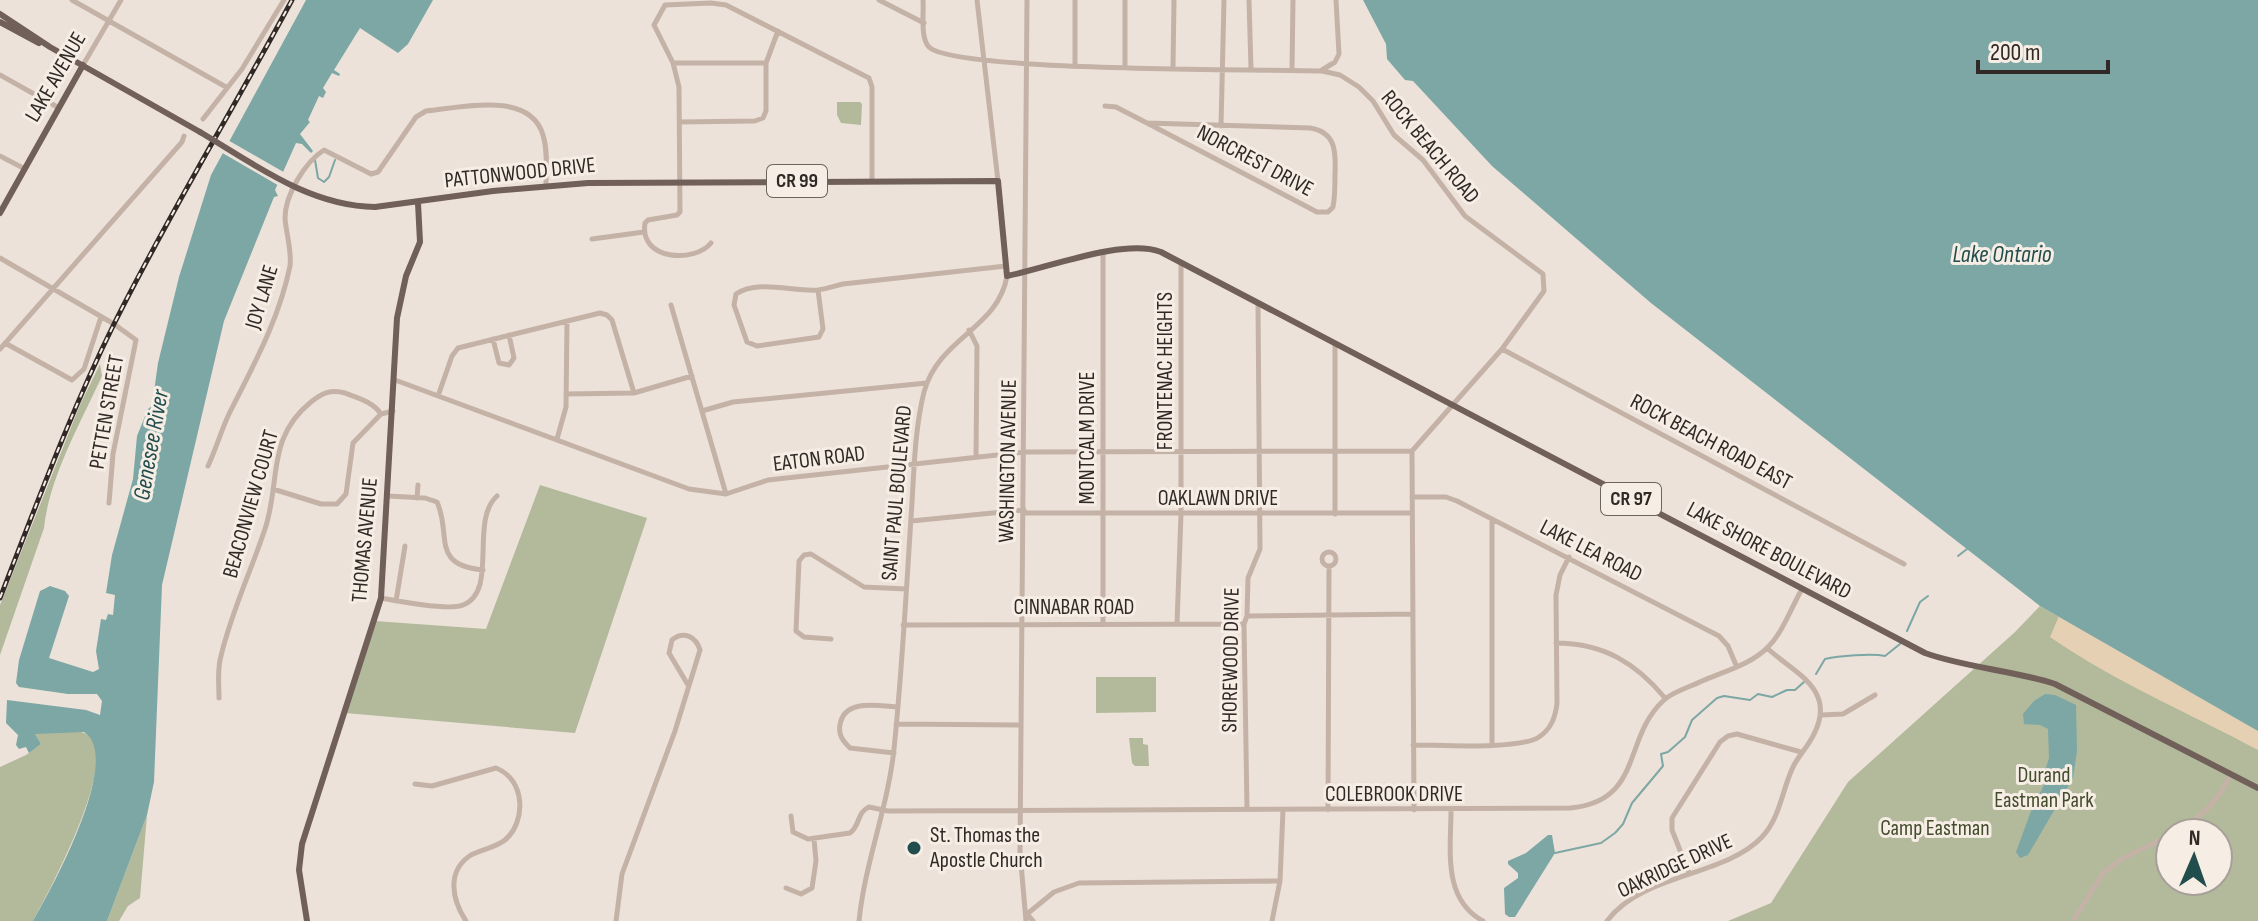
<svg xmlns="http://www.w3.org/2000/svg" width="2258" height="921" font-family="'Sofia Sans Condensed',sans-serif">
  <rect width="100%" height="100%" fill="#ede2d9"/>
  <path fill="#b2ba9b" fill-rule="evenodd" d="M837,102H860L862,104L861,125L841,123L837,115Z
    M100,364L102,376C81,422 49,478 44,528L0,655V605L80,405Z
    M540,485L647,518L575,733L345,713L375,621L486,629Z
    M2040,606L2258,731V921H1728L1771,903L1848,782L2015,632ZM2170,833H2218V881H2170Z
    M1096,677H1156V712L1096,713Z
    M55,731C65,731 83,729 91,737C117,764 49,892 33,921H0V767L26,755L41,744L34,733Z
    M1129,738H1143V744L1148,745L1149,766H1135L1132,763Z
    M147,815L140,898L128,906L119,921H107Z"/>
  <path fill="#e5d0b3" d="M2059,616L2258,731V750C2189,713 2115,682 2050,637Z"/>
  <path fill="#7ca7a5" d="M306,0H433L408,44L398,53L360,28L334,70L340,74L339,76L332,73L323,88L326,92L323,98L319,96L308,120L310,122L300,134L313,151L311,153L302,144L296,143L275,190L278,196L274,197L224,321L162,585L154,782L147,815L107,921H33C51,890 124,757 84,732L35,734L41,744L29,753L26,747L19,749L16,745L18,735L6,723L7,700L86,710L100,715L102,701L97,694H68L19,687L16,683L19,660L40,591L50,586L65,591L69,596L49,658L93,672L99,669L96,651L101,619L106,620L108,614L113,615L115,595L106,593L112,555L133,479L137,436L148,409L152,406L158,363L179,277L211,175Z
    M1363,0H2258V731L2040,606L1651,303L1492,166L1413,81L1405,80L1387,59L1386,44Z
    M2045,694L2055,695L2076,705L2077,751L2073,778L2028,855L2020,858L2016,852L2031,811L2047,779L2045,771L2049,758L2048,729L2040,725L2024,724L2023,714L2034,701Z
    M1548,835H1552L1555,853L1515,917H1509L1505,914L1504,888L1518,878V873L1508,864V861L1526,853Z"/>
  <path fill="#ede2d9" d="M226,139L287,174L281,187L219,151Z"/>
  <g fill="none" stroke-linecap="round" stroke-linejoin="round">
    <path stroke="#7ca7a5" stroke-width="2" d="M315,160L318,178L324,182L329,177L335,160
      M1958,556L1967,549
      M1907,631L1920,602L1928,596
      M1816,674L1825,659C1838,656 1872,653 1885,656L1900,644
      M1555,853L1601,843L1615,833L1623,824L1632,803L1663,766L1661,754L1668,752L1685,737L1692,720L1717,698L1724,696L1750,700L1758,694L1772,697L1787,690H1795L1804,682"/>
    <path stroke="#c4b2a7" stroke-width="5" d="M72,0L226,87
      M879,0L924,23
      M923,0C924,13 920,38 929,47C955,72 1266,69 1322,71L1340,75L1359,87L1373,101L1394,135L1423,160L1465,216L1543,274L1544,291L1502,349L1412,451L1414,810
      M977,0L998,181
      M1125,0V66
      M1249,0L1251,69
      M673,63H766
      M83,65L121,0
      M1075,65V0
      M1173,67L1174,0
      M1292,70L1293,0
      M1322,70L1335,62L1339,54L1336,0
      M0,75L59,108
      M1105,106L1116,107L1147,123L1310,128C1336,132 1336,152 1335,174C1335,185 1335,197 1333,207L1328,212H1317L1147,123
      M203,119L242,69L284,0
      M680,122L755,121L763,118L766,111V63L778,31
      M1221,126L1224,0
      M0,156L25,169
      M592,239L644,232
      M711,243C695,263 639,261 645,223L648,220L677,215L680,212L679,87L673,63L654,25L665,5L711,3L726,5L869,78L872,87V181
      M1103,253V623
      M0,258L114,324L136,340L113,454L109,503
      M818,290L823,329L819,337L757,346L747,342L734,305L736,294C758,279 793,292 818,290C826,289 835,286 843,284L1006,266
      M671,305L726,494
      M969,330L977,346L976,457
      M493,339L499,363L509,365L514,358L509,335
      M5,343L72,380L84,369L101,317
      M0,349L182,142L184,136
      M1502,349L1904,564
      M395,380L689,489L726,494L768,480L1025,452L1412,451
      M566,394L634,393L692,376
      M438,396L452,356L458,348L600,313L607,315L612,320L634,393
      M702,411L733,402L927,383
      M557,439L566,407L567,321
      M208,466C216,449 221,431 229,414C253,366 279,320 290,266C292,251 286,233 285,218C285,195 305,162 324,150L371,174L378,172L416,117L426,111C460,108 530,90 543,135C548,151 546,169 546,185
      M273,489L321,504H337L346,494L353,443L381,414L393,411
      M388,496L425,498L437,502C452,535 430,565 483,570
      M1412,497H1446L1457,501L1719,636L1728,646L1736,665
      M417,498L418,485
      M1024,513H1412
      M1335,514V344
      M1492,520V744
      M911,521L1024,510
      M1322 559a7 7 0 1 1 14 0a7 7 0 1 1-14 0Z
      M381,598C397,601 449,611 463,605C499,591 469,521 497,496
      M396,601L405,546
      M1247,616L1413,614
      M1177,624L1181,514V263
      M903,625L1244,624
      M831,639L804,637L796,631L799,561L804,555L811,554L864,587L906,589
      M1556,643C1603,643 1636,663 1665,698
      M219,698C219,684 217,669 221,656C231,613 251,571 265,529C281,481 266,438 311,402C322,393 331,389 345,393C358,398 373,402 381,414
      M1821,715L1843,714L1875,695
      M896,724L1021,725
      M1413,745C1441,745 1519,750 1539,737C1551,729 1555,718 1557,704L1556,595L1560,575L1569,557
      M894,753L850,748C843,741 838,735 840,725C844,698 879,706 898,707
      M415,784L432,786L496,768C525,779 527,821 505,840C495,848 482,849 471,855C446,871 452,900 466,921
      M1247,809L1244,624L1247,616L1248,578L1260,549L1258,304
      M1328,810L1329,567
      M1451,810C1451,849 1442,899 1483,921
      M791,816L793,832L808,839L850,833C860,826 857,812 869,807L888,811L1570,808C1644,801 1622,738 1664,700C1674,691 1690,687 1702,681C1723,672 1752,664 1768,647C1783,632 1791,608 1802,589
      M2173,833C2201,817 2218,803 2231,773
      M1689,873L1672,830V818L1720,742L1728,736L1737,734L1801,752
      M786,888L801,894L812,888L816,861L814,839
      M616,921L622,874L675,731L700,650C696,637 684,630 672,640L669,653L688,685
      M859,921C865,862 888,807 894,749C902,672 906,595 911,518C914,477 914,432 924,392C939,337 998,329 1007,276
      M1026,921L1020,852L1027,0
      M1033,921L1027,914L1054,892L1079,883L1280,881
      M1272,921L1280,881L1283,810
      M1607,921C1643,873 1724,877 1762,837C1781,817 1782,788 1794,765C1800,754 1809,745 1814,734C1837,689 1794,673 1767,648
      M2073,921L2103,873L2122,859L2170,835"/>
    <path stroke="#715f59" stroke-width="6" d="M0,14L50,47L200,132
      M0,22L39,43
      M375,207L493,191L588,183L998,181L1007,276C1048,268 1123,238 1161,252L1925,653C1967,668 2012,670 2055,684L2258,788
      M0,213L83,65
      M307,921L299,870L302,844L381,598L397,318L406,276L420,242L418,203"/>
    <g stroke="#312926" stroke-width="5">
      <path id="rail" d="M0,598C36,506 70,413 114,324C169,214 234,108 292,0"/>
    </g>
    <use href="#rail" stroke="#f6ede5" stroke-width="2" stroke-dasharray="6" stroke-linecap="butt"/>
    <path stroke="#715f59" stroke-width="6" d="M200,132C254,164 309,206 375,207"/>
  </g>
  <circle fill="#224d4d" stroke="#f6ede5" stroke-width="3" cx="914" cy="848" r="8"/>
  <g text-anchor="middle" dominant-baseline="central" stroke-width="6" stroke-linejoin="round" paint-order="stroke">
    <g fill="#f6ede5" stroke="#6c645f" stroke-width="2">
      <rect x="767" y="165" width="60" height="32" rx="6"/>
      <rect x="1601" y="483" width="60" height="32" rx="6"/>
    </g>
    <g font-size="20" font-weight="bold" fill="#312926">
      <text x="797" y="181">CR 99</text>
      <text x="1631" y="499">CR 97</text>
    </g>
    <g font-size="22" fill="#312926" stroke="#f6ede5">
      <text transform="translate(56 77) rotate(-60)">LAKE AVENUE</text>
      <text transform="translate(1430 147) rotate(50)">ROCK BEACH ROAD</text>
      <text transform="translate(1255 161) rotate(28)">NORCREST DRIVE</text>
      <text transform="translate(520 173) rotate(-6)">PATTONWOOD DRIVE</text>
      <text transform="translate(262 297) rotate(-73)">JOY LANE</text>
      <text transform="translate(1165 371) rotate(-90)">FRONTENAC HEIGHTS</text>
      <text transform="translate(107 412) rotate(-80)">PETTEN STREET</text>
      <text transform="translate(1087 438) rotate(-90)">MONTCALM DRIVE</text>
      <text transform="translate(1711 442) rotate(28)">ROCK BEACH ROAD EAST</text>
      <text transform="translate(819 459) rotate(-7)">EATON ROAD</text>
      <text transform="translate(1008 461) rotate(-89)">WASHINGTON AVENUE</text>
      <text transform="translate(897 493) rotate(-85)">SAINT PAUL BOULEVARD</text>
      <text x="1218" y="498">OAKLAWN DRIVE</text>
      <text transform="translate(251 504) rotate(-74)">BEACONVIEW COURT</text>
      <text transform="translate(365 540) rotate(-85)">THOMAS AVENUE</text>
      <text transform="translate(1591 551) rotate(27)">LAKE LEA ROAD</text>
      <text transform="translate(1769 551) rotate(28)">LAKE SHORE BOULEVARD</text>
      <text x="1074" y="607">CINNABAR ROAD</text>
      <text transform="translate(1231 660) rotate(-89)">SHOREWOOD DRIVE</text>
      <text x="1394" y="794">COLEBROOK DRIVE</text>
      <text transform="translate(1675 866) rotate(-25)">OAKRIDGE DRIVE</text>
    </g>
    <g font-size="22" fill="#434c2d" stroke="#f6ede5">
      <text x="2044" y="775">Durand<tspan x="2044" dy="25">Eastman Park</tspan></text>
      <text x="1935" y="828">Camp Eastman</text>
    </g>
    <g font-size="22" fill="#312926" stroke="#f6ede5" text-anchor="start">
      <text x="930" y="835">St. Thomas the<tspan x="930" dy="25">Apostle Church</tspan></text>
    </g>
    <g font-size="24" font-style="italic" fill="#224d4d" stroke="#f6ede5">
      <text x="2002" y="254">Lake Ontario</text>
      <text transform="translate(151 445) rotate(-80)">Genesee River</text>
    </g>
  </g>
  <g transform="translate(2194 857) rotate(2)"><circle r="38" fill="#f6ede5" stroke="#a79f99" stroke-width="2"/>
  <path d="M0-6L14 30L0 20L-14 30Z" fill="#224d4d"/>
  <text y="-12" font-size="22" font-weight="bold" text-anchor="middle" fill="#312926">N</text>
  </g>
  <path d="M1978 60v12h130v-12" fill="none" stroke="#312926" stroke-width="4"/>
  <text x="1990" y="60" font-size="24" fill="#312926" stroke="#f6ede5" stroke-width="6" paint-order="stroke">200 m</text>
</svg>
